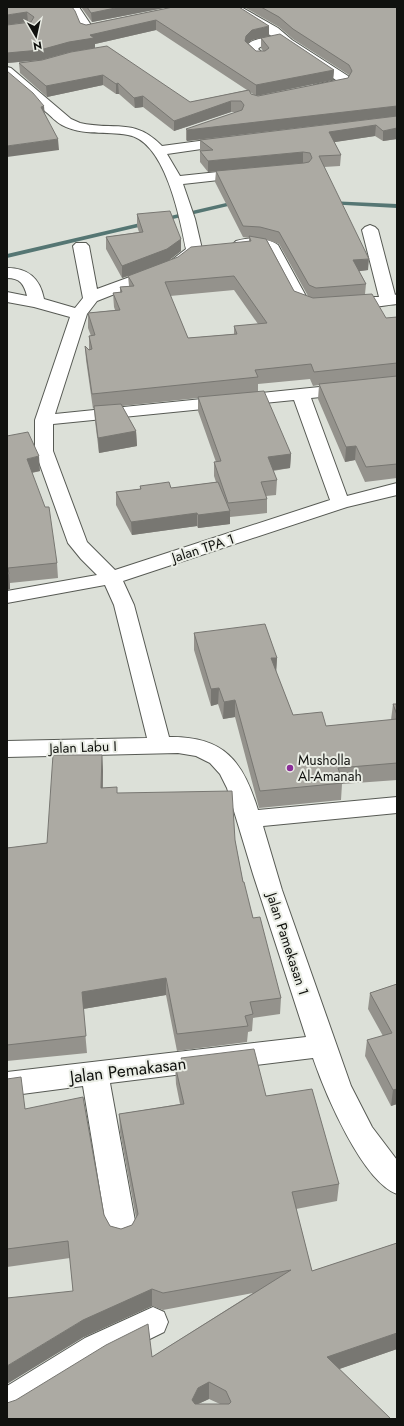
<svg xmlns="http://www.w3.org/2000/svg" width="404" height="1426" font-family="Jost,sans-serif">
  <rect width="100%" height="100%" fill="#dce0d8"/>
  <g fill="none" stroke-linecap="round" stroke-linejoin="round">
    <path fill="#557673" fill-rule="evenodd" d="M239,200L241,201V203L7,258V254Z
      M329,201L397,204V208L327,204L326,203Z"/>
    <g stroke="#575a54" stroke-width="2">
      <path id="minor" d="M67,7H79L91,25L110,21L116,25C111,31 89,33 82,32L77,20Z
        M227,7H241L278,28L292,40L348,76L350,82C347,87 321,92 314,91L313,88L314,85L336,80L280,42L260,47L258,49L267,57L265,60H257L246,50C246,39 264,38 273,37Z
        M7,67L11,68L71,119L80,123C114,131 134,117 162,146L229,137L234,138L236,141L234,144L229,145L167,154L180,176L246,169L251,170L253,173L251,176L246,177L183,184L195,219L202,249L195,257L178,269L97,301L87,314L55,414L397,379V389L311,398L347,496L397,483V495L347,507L123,581L134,605L169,737C224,736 243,761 258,810L397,797V813L263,826L282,890L351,1086L372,1127L397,1160V1194C362,1181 325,1093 313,1058L110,1083L137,1232L132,1242L122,1245L112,1242L107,1232L83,1086L7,1096V1072L306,1037L253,874L227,788L220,774L210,763L196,756L178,753L7,757V741L147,738L114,605L105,585L7,603V591L97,575L81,559L68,543L35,451V420L70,317L34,307L7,302V292L27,296C24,284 20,278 7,278V268C28,268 40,278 44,299L75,308L83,298L73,246L76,243H86L89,246L97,289L168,263L186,249C180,218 165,141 128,135C106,131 83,136 62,125C56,122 51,116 46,112C33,100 20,89 7,78ZM294,400L330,500L115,570L87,542L53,451V424Z
        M370,225L375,227L378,230L395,295L397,294V304C363,308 328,316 295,304L267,251C257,245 246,250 236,247L233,244L236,241C250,237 266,237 278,245L307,298L334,301L374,297H379L362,230L365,227Z
        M153,1307L164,1312L168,1322L164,1332L107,1360L18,1415L7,1419V1386L85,1338Z"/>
    </g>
    <use href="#minor" fill="#fff" fill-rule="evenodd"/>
  </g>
  <path fill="#94928c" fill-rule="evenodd" d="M7,7L80,23L86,25L173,7L269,36L252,40L248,43L256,51H263L261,48V38L334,70L333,80L256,96H258L348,78L349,76V75L293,39L279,27L244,7H397V116L187,141L186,140V129L237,112H231L174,131L143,107L135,108L119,94H116L103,85L47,97L20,73L19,63L42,60L71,52L190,102L247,90L156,30L95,44V48L70,52L41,60L7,63V25L28,22ZM250,92L256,96L251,94Z
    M81,7H169L92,22Z
    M397,116V139L383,141L375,136L334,142L341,155L340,166L324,167L368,270L359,271L366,284L365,294L386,318L397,317V478L365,482L355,460L345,462L318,399L319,385L313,386L310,379L258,384V391L291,454L290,468L273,471L277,480L276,495L266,496L267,499V513L230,517V524L198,528L197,526L132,535L116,505V492L140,489V486L171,488L216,482L214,476V462H216L198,411V398L122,406L136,431L137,446L99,453L95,421L94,408L93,409L86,360L85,346L89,350V336H91L88,328V313L115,310L114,307L113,293L120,292V287L129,286L128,276L137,273L122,278L106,249V237L139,232L137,226V214L181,239V251L169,260L249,241V238L243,237L215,182L216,171L303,163L208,172L200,162V151H201H200V140ZM267,240L279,244L308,296L294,291ZM234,290L258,324L234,326V334L188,338L170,296Z
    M7,436L40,471L32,473L57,563L58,578L10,583V589L7,590Z
    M194,633L277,658L276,672L293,715L326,726L391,720L393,704H397V780L342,784L341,800L259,808L235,717L223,719L218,704L211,706L194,650Z
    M102,755L103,771V788L235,840L243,882L253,918L281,998L280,1014L253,1018L252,1031L248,1032L247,1042L177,1051L166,995L83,1009L87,1053L7,1061V848L47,843Z
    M397,984V1104L391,1106L365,1056L367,1040L383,1036L368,1009L370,993Z
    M181,1058L266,1096L339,1184L337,1201L296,1209L312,1271L397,1243V1349L339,1369L391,1419H7L152,1357L253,1293L163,1310L152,1306L84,1337L73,1291L70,1258L7,1267V1079L25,1109L104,1215L110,1226L121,1229L132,1225L136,1218L120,1132L119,1114L180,1104L176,1084L175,1065H181ZM209,1399L220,1404H198Z"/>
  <path fill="#787772" d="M120,7H169L92,22L91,13Z
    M27,12L28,22L7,25V15Z
    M156,20V30L95,44V48L70,52L41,60L7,63V53Z
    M269,26V36L252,40L246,45L245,41L246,36L252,30Z
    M334,70L333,80L256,96V85Z
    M103,75V85L47,97L46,86Z
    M118,83L119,94H116V84Z
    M143,96V107L135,108L134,98Z
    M231,101V112L174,131V121Z
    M44,106L45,117L41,107Z
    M397,106V116L187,141V130Z
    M376,125L375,136L329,143V132Z
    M397,128V139L383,141V131Z
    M58,139L59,150L7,157V146Z
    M303,152V163L208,172V161Z
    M181,239V251L167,262L122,278V266Z
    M369,259L368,270L353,272V260Z
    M136,431L137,446L99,453L98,438Z
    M356,446L355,460L345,462L346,447Z
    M291,454L290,468L267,471L268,457Z
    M39,456L40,471L29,473L27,459Z
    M230,511V524L198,528V515Z
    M197,513V526L132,535L131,522Z
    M9,574L10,589L7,590V575Z
    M271,658H277L276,674Z
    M219,688L218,704L211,706V689Z
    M235,700V717L223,719L224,702Z
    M102,755L103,771L102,804L101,788Z
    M166,978V995L83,1009L82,992Z
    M397,1089V1104L391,1106L393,1090Z
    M152,1289V1306L84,1337L7,1384V1366L83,1320Z
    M397,1333V1349L325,1374L327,1357Z
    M209,1382V1399L198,1404L193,1416L192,1400L198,1388Z"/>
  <path fill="#acaaa3" stroke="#787772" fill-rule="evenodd" d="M7,7H72L75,11L80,23L86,25L173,7H239L269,26L252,30L246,36L245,41L256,51H265L269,48L261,38L280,34L334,70L256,85L156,20L90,35L94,38L69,42L40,50L7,53V25L31,22L34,17L27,12L7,15Z
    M87,7H120L91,13Z
    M261,7H397V106L187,130L186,129L242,110L244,105L241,101H231L174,121L143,96L134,98L118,83L116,84L103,75L46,86L19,63L42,60L71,52L107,46L190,102L249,90L251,94L258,96L348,78L352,71L349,65L293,29L279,17Z
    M7,71L33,93L44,106L41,107L58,139L7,146Z
    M397,116V128L383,131L376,125L329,132L341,155L319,156L369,259L353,260L366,284L316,288L309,285L279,232L260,227L243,226L216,171L304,163L309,162L312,158L310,153L303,152L208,161L200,151L213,150L200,140Z
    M170,211L181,239L167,249L122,266L106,237L143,232L137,214Z
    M249,236L266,239L294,291L313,298L372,294L386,318L397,317V363L314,372L311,364L255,370L258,377L92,394L85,346L89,350L92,349L89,336L95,335L88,313L120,310L113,293L122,292L120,287L134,286L128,276L178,257L191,247L251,241ZM234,276L267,323L234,326L237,334L188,338L165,282Z
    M397,376V464L366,467L356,446L346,447L319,384Z
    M264,391L291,454L268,457L277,480L261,482L267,499L228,503L214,462L221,461L198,397Z
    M121,404L136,431L98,438L94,406Z
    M28,432L39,456L27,459L45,507H49L57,563L8,568L9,574L7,575V436Z
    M169,482L171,488L218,482L230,511L198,515L197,513L131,522L116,492L141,489L140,486Z
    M265,624L277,658H271L293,715L322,712L326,726L397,719V763L338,768L343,783L260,791L235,700L224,702L219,688L211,689L194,633Z
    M393,704H397V715Z
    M53,755H102L101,788L117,787V793L232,791L235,840L243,882H244L253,918L260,917L281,998L250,1002L253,1014L245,1016L248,1026L177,1034L166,978L82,992L86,1036L7,1045V848L47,843Z
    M397,984V1089L393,1090L367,1040L392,1033L370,993Z
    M254,1049L266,1096L312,1089L339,1184L292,1192L312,1271L397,1243V1333L327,1357L391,1419H7V1403L16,1400L106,1345L148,1324L152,1357L291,1270L163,1293L152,1289L83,1320L7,1366V1298L73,1291L68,1241L7,1249V1079L21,1077L25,1109L83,1097L104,1215L110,1226L121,1229L132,1225L138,1214L119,1114L184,1104L175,1065L183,1064L181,1058ZM209,1382L226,1391L231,1402L229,1404H195L192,1400L198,1388Z"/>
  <circle fill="#8b2e99" stroke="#eaede5" stroke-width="1.5" cx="290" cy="768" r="4"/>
  <g text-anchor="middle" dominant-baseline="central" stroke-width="4" stroke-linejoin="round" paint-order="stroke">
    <g font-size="14" fill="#10110e" stroke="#eaede5">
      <text transform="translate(203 548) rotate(-18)">Jalan TPA 1</text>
      <text transform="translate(83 747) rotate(-2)">Jalan Labu I</text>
      <text transform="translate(288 944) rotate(72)">Jalan Pamekasan 1</text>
    </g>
    <g font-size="14" fill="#10110e" stroke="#eaede5" text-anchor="start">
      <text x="298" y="760">Musholla<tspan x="298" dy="16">Al-Amanah</tspan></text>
    </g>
    <g font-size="17" fill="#10110e" stroke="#eaede5">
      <text transform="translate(128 1070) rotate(-7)">Jalan Pemakasan</text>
    </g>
  </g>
  <rect width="404" height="1426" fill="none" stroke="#10110e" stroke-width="16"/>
  <g transform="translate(36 36) rotate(171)" stroke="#eaede5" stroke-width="3" paint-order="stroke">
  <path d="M0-3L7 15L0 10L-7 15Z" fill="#10110e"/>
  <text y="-6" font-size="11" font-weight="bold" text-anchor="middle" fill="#10110e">N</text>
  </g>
</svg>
